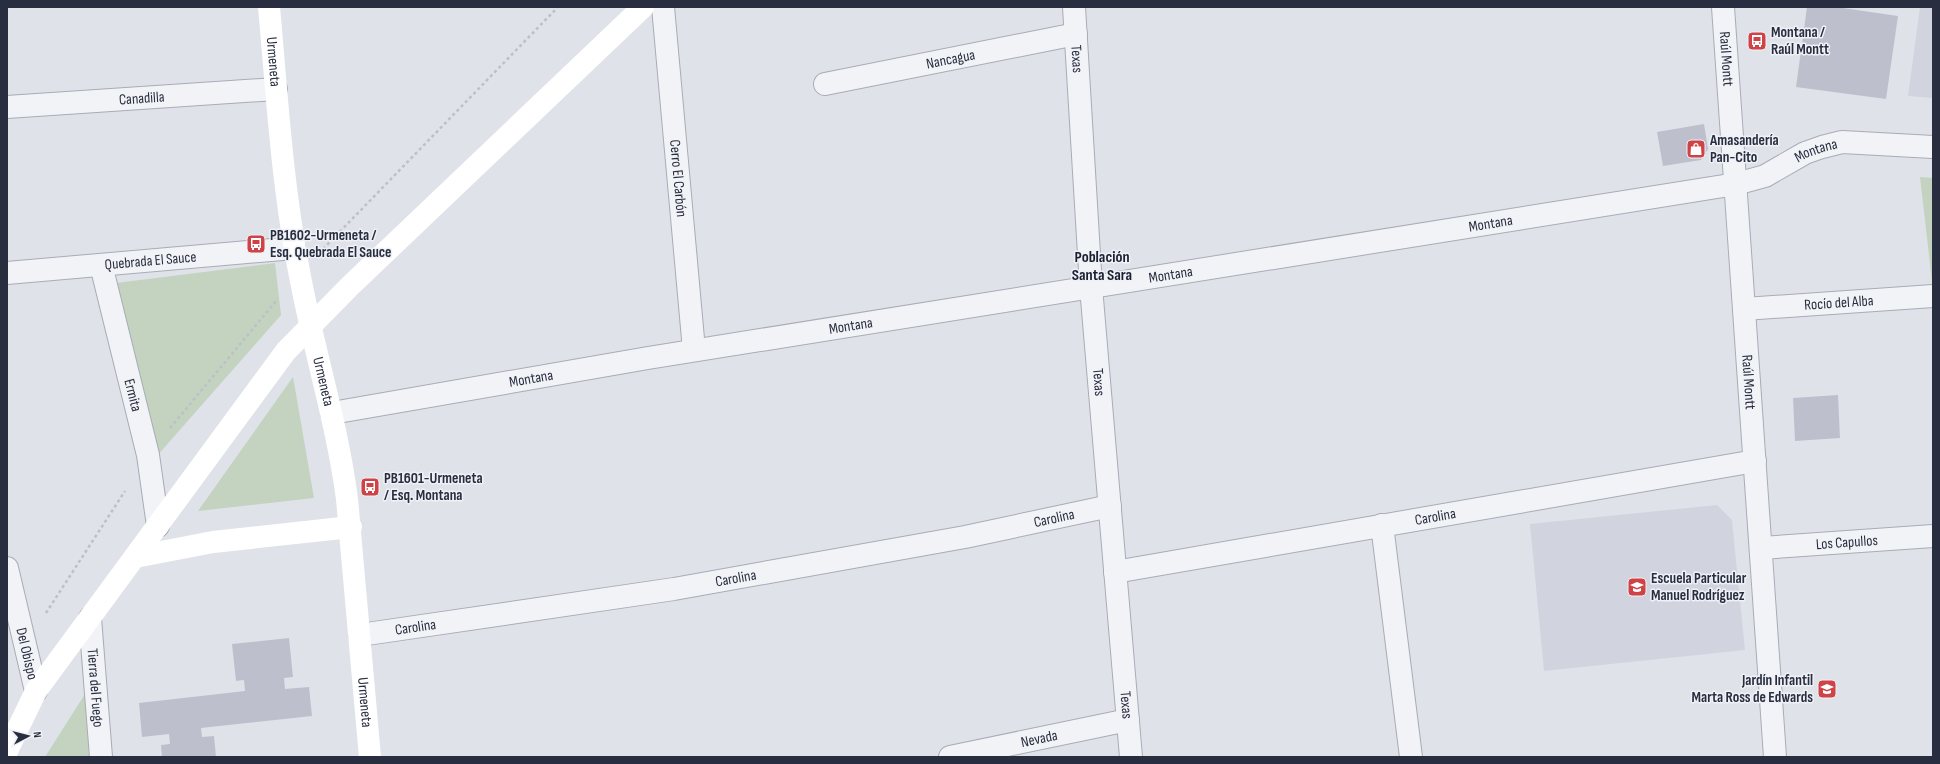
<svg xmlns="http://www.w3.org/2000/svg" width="1940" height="764" font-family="'Sofia Sans Condensed',sans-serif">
  <rect width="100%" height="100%" fill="#dfe2e9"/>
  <path fill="#d1d4de" d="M1920,7H1933V98L1908,96Z
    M1717,505L1732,520L1745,650L1544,671L1530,524Z"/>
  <path fill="#c3d3c0" d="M1920,177L1933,178V281H1932Z
    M275,263L281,315L156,457L116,283Z
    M293,377L314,498L198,511Z
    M85,694L89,757H45Z"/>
  <path fill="#bdc0cc" d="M1807,7H1836L1898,16L1886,99L1796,87Z
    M1704,124L1708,149L1701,160L1663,166L1657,132Z
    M1838,395L1840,438L1795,441L1793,398Z
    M289,638L293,677L284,678L285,689L309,687L312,716L201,728L202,737L214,736L216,757H162L161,745L170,744L169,734L142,737L139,703L245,691L244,680L236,681L232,644Z"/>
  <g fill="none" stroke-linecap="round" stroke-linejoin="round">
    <g stroke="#a8acb6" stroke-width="24">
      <g id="street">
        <path id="s1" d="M663,7L694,350"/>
        <path id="s2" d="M1074,7L1091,287L1131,757"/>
        <path id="s3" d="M1723,7L1775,757"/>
        <path id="s4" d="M825,84L1076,34"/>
        <path id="s5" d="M7,107L276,89"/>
        <path id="s6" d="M101,265L148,455L158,526"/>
        <path id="s7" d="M7,273L294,248"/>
        <path id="s8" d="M1744,309L1933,296"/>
        <path id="s9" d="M332,413L648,358L1736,184L1765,176L1805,153L1822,147L1842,142L1933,147"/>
        <path d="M1382,525L1411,757"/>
        <path id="s10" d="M1761,548L1933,536"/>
        <path id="s11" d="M7,568L36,691"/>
        <path id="s12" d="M1115,572L1755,461"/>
        <path id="s13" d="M90,618L101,757"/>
        <path id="s14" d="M360,635L674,589L965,537L1110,506"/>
        <path id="s15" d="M950,757L1128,720"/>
      </g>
    </g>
    <path stroke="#bdc0c7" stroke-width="2.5" stroke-dasharray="3 3" stroke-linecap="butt" d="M323,249L558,7
      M170,428L277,300
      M46,613L125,491"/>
    <use href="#street" stroke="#f2f3f7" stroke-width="22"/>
    <g stroke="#fff" stroke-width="22">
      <path id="s16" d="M269,7C277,95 282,184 299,271C313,348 337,422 347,499L370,757"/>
      <path d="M135,557L213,542L351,527"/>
      <path d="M7,751L36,691L286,351L350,286L643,7"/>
    </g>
  </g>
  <defs>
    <g id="bus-square" transform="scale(1)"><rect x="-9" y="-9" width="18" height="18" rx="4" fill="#cf4346" stroke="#eff1f6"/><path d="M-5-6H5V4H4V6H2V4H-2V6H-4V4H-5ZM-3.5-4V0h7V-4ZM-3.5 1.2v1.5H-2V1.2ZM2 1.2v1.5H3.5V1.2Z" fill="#fff"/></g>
    <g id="shop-square" transform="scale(1)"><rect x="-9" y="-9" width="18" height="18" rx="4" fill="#cf4346" stroke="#eff1f6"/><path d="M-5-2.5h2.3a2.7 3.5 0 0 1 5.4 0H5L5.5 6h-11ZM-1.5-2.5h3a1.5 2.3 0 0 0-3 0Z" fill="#fff"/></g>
    <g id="school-square" transform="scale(1)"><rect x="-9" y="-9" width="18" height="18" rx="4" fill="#cf4346" stroke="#eff1f6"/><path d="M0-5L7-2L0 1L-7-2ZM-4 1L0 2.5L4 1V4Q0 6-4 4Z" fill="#fff"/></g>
  </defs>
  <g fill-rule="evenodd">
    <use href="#bus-square" x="1757" y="41"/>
    <use href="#shop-square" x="1696" y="149"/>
    <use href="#bus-square" x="256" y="244"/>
    <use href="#bus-square" x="370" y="487"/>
    <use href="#school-square" x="1637" y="587"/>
    <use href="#school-square" x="1827" y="689"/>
  </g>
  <g text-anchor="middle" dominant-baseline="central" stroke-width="3" stroke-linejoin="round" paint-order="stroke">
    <g font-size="15" font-weight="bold" fill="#282e40" stroke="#eff1f6" text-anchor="start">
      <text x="1771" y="32">Montana /<tspan x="1771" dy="17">Raúl Montt</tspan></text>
      <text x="1710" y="140">Amasandería<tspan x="1710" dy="17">Pan-Cito</tspan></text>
      <text x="270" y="235">PB1602-Urmeneta /<tspan x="270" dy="17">Esq. Quebrada El Sauce</tspan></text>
      <text x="384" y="478">PB1601-Urmeneta<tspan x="384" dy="17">/ Esq. Montana</tspan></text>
      <text x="1651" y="578">Escuela Particular<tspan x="1651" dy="17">Manuel Rodríguez</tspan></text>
      <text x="1813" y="680" text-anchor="end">Jardín Infantil<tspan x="1813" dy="17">Marta Ross de Edwards</tspan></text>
    </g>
    <g font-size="15" fill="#282e40" stroke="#eff1f6">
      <text stroke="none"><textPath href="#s4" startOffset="128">Nancagua</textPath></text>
      <text stroke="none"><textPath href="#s2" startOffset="52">Texas</textPath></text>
      <text stroke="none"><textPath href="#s3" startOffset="52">Raúl Montt</textPath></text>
      <text stroke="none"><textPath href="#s16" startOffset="55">Urmeneta</textPath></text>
      <text stroke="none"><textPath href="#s5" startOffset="135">Canadilla</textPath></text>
      <text stroke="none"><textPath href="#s9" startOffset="1510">Montana</textPath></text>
      <text stroke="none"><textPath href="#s1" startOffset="172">Cerro El Carbón</textPath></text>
      <text stroke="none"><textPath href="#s9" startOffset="1174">Montana</textPath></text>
      <text stroke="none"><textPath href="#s7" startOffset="144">Quebrada El Sauce</textPath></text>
      <text stroke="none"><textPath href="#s9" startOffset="850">Montana</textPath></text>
      <text stroke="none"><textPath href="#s8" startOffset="95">Rocío del Alba</textPath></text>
      <text stroke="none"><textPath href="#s9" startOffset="526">Montana</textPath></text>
      <text stroke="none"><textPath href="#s9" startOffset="202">Montana</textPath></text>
      <text stroke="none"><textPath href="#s16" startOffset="379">Urmeneta</textPath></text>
      <text stroke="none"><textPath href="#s2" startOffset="376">Texas</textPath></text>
      <text stroke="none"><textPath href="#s3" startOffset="376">Raúl Montt</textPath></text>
      <text stroke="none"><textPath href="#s6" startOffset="134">Ermita</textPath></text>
      <text stroke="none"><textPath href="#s12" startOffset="325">Carolina</textPath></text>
      <text stroke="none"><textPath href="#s14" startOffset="704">Carolina</textPath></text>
      <text stroke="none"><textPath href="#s10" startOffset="86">Los Capullos</textPath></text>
      <text stroke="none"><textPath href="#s14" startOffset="380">Carolina</textPath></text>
      <text stroke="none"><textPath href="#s14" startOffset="56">Carolina</textPath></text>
      <text stroke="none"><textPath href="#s11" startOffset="88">Del Obispo</textPath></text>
      <text stroke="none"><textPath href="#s13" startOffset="70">Tierra del Fuego</textPath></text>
      <text stroke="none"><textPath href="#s16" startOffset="703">Urmeneta</textPath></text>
      <text stroke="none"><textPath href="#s2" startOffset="700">Texas</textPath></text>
      <text stroke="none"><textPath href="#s15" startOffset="91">Nevada</textPath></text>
    </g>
    <g font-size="16" font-weight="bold" fill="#1a1f31" stroke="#eff1f6">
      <text x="1102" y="257">Población<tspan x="1102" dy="18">Santa Sara</tspan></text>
    </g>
  </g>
  <rect width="1940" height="764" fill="none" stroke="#282e40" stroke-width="16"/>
  <g transform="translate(28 736) rotate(83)" stroke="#eff1f6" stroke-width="3" paint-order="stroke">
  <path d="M0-3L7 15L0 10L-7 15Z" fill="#282e40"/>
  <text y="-6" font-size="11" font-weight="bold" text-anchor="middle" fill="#282e40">N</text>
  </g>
</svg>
